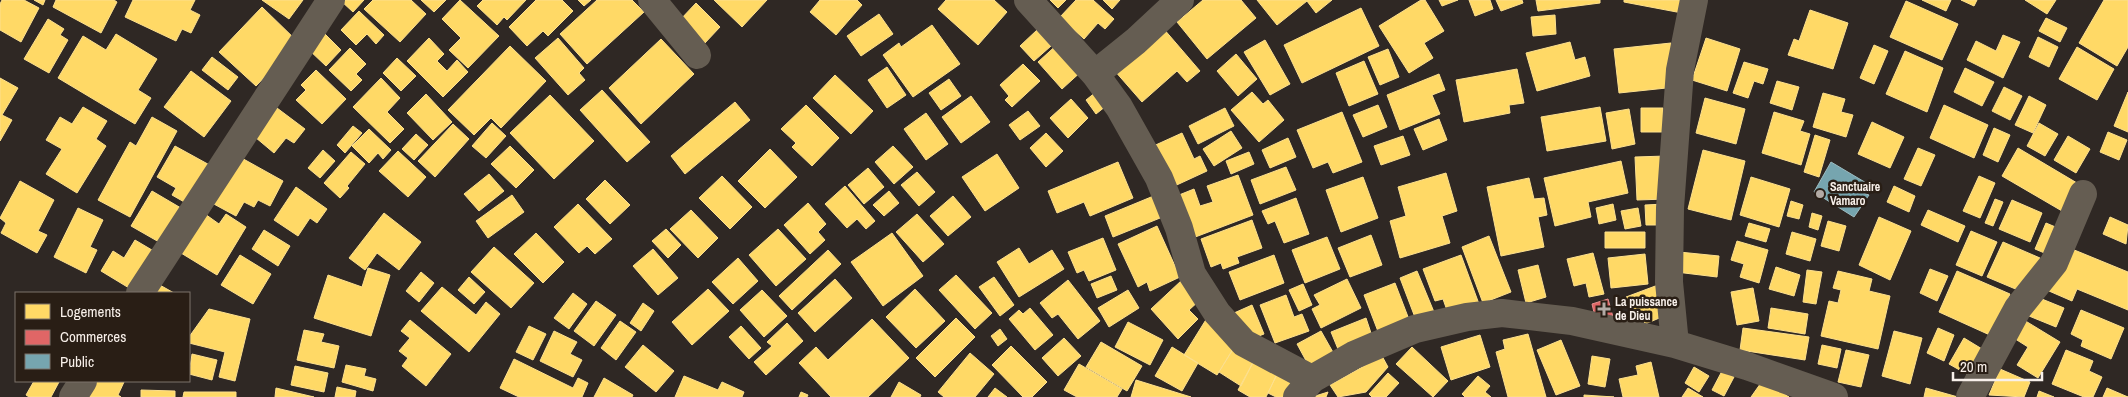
<svg xmlns="http://www.w3.org/2000/svg" width="2128" height="397" font-family="'Archivo Narrow',sans-serif">
  <rect width="100%" height="100%" fill="#2f2824"/>
  <path fill="#ffd966" stroke="#fde08e" d="M2,0H24L39,8L21,42L0,30V4Z
    M34,0H45L43,5Z
    M56,0H114L117,2L101,33L53,7Z
    M133,0H195L190,10L200,15L191,33L182,29L176,41L125,17Z
    M262,0H303L289,19Z
    M340,0H364L353,12Z
    M373,0H411L426,14L400,42L364,9Z
    M421,0H446L434,12Z
    M460,0L499,36L468,68L449,50L461,38L442,19Z
    M483,0H526L507,20L504,17L497,25L477,6Z
    M536,0H562L573,11L548,36L543,31L527,46L509,27Z
    M578,0H591L584,6Z
    M597,0H632L644,12L587,64L560,34Z
    M714,0H767L742,27Z
    M820,0H857L862,5L836,35L810,12Z
    M946,0H994L1007,12L978,45L938,9Z
    M1050,0H1066L1058,8Z
    M1076,0H1093L1114,19L1105,29L1098,23L1084,39L1060,17Z
    M1103,0H1120L1112,9Z
    M1203,0H1241L1256,18L1207,59L1177,22Z
    M1257,0H1332L1316,13L1307,1L1277,25Z
    M1421,0H1425L1444,31L1424,43L1433,58L1409,73L1379,26Z
    M1439,0H1458L1442,6Z
    M1469,0H1490L1493,9L1475,16Z
    M1496,0H1522L1523,3L1501,11Z
    M1536,0H1600V3L1538,11Z
    M1624,0H1684L1682,13L1624,2Z
    M1922,0H1951L1946,11Z
    M1961,0H1977L1974,6Z
    M2025,0H2056L2047,14Z
    M2104,0H2128V47L2117,66L2079,43Z
    M1906,1L1958,24L1942,60L1890,37Z
    M696,3L720,27L704,44L680,20Z
    M262,7L298,42L256,86L219,52Z
    M1361,8L1379,46L1302,83L1284,45Z
    M1810,10L1848,23L1833,69L1788,55L1794,39L1799,41Z
    M359,11L384,35L376,44L367,34L356,45L341,30Z
    M879,14L893,34L861,56L847,36Z
    M1555,15L1556,34L1533,36L1531,17Z
    M2046,18L2067,28L2060,42L2039,31Z
    M48,19L64,29L60,35L68,40L49,73L24,59Z
    M932,25L960,64L913,97L883,55L899,43L901,47Z
    M1163,28L1200,71L1187,82L1177,71L1142,102L1114,70Z
    M1037,30L1051,46L1034,61L1020,46Z
    M323,32L341,50L326,66L307,48Z
    M116,34L157,59L138,90L151,98L135,124L58,78L83,36L106,50Z
    M2003,35L2020,42L2003,78L1967,60L1976,41L1996,51Z
    M2038,37L2058,47L2049,67L2029,57Z
    M429,38L444,54L437,61L447,71L457,60L468,72L443,97L407,61Z
    M558,38L584,68L579,73L585,80L568,95L535,58Z
    M1706,38L1740,49L1727,91L1692,80Z
    M661,39L694,74L641,124L609,88Z
    M1265,40L1290,84L1270,95L1244,52Z
    M1060,42L1084,69L1062,89L1038,62Z
    M1570,42L1575,60L1585,57L1590,76L1537,91L1526,53Z
    M1671,43L1676,87L1619,93L1614,49Z
    M1874,45L1888,51L1874,84L1860,78Z
    M510,46L546,81L501,128L491,118L474,135L448,110Z
    M2077,47L2114,69L2097,100L2059,79Z
    M350,48L366,64L356,74L362,80L351,91L329,70Z
    M1388,49L1399,77L1380,85L1368,57Z
    M1905,51L1943,68L1927,112L1886,94Z
    M1236,54L1257,79L1238,96L1217,71Z
    M212,57L238,77L228,90L202,70Z
    M397,58L416,76L401,91L383,73Z
    M1364,61L1378,94L1349,106L1336,73Z
    M1744,62L1768,69L1763,84L1754,81L1748,98L1733,93Z
    M1023,64L1040,81L1012,107L1005,100L1009,96L1000,85Z
    M887,67L906,95L887,108L868,80Z
    M1965,68L1994,82L1982,106L1954,92Z
    M1517,69L1524,103L1509,105L1510,113L1464,122L1456,80Z
    M316,70L346,99L322,124L296,100L306,90L301,85Z
    M191,71L231,101L204,137L164,107Z
    M1439,74L1445,90L1432,95L1440,114L1400,130L1387,95Z
    M835,75L873,111L851,134L813,98Z
    M0,78L18,88L2,115L12,120L0,141Z
    M381,78L400,98L387,112L404,129L390,143L353,107Z
    M949,79L961,96L941,110L929,93Z
    M1777,81L1799,87L1792,110L1770,103Z
    M2004,87L2022,96L2010,120L1992,111Z
    M602,90L650,142L627,162L580,110Z
    M1096,92L1106,106L1096,114L1086,100Z
    M1252,92L1263,104L1268,100L1284,120L1259,142L1231,110Z
    M2128,92V132L2114,126Z
    M1823,93L1845,99L1841,112L1853,115L1846,137L1813,127Z
    M426,94L452,122L433,140L407,113Z
    M550,95L594,141L554,179L510,133Z
    M971,96L990,122L961,143L942,117Z
    M2029,96L2046,105L2033,133L2015,125Z
    M1705,98L1745,109L1736,144L1696,133Z
    M1071,99L1088,118L1068,138L1050,118Z
    M735,102L750,120L685,174L671,156Z
    M806,105L839,138L812,166L792,147L796,143L781,129Z
    M1378,105L1387,127L1363,137L1353,115Z
    M1944,105L1988,125L1974,158L1930,138Z
    M83,107L107,121L96,139L106,146L77,193L46,174L62,149L46,140L60,117L72,124Z
    M1600,107L1606,141L1547,151L1541,117Z
    M277,108L305,129L294,143L286,138L274,153L255,137Z
    M1225,108L1234,126L1198,144L1189,126Z
    M1641,108H1663L1664,132H1641Z
    M1629,109L1635,144L1612,149L1606,113Z
    M1028,111L1040,126L1020,140L1009,125Z
    M1342,112L1362,162L1333,173L1328,162L1313,168L1297,130Z
    M1774,112L1804,121L1800,131L1810,134L1801,165L1762,153Z
    M926,113L948,144L926,160L904,129Z
    M152,117L177,131L130,217L98,200L130,142L136,146Z
    M1439,119L1447,140L1423,150L1414,129Z
    M1872,122L1904,137L1890,168L1858,154Z
    M492,123L506,136L486,158L472,146Z
    M2039,123L2058,134L2045,156L2027,146Z
    M453,124L469,139L435,177L418,161Z
    M353,126L362,133L345,153L337,145Z
    M1994,128L2010,135L1998,162L1983,155Z
    M369,129L391,150L383,159L378,153L369,163L352,146Z
    M1231,131L1242,148L1214,166L1203,149Z
    M2108,132L2127,140L2119,160L2100,152Z
    M1046,133L1063,151L1046,167L1030,148Z
    M1182,133L1194,159L1200,156L1207,171L1168,189L1149,148Z
    M416,134L428,145L414,160L402,149Z
    M1815,135L1830,140L1819,177L1804,172Z
    M1403,136L1410,155L1381,165L1374,146Z
    M2068,136L2090,149L2076,173L2054,160Z
    M1288,138L1296,157L1270,168L1262,150Z
    M175,146L215,168L193,207L172,195L176,188L157,177Z
    M510,146L534,170L516,188L491,164Z
    M893,146L913,167L894,184L875,162Z
    M1918,148L1935,155L1921,186L1904,179Z
    M2018,148L2077,183L2062,211L2002,176Z
    M770,149L797,177L765,208L738,181Z
    M323,150L335,161L320,178L308,168Z
    M1703,150L1745,161L1731,220L1688,209Z
    M398,151L426,177L408,197L379,171Z
    M351,152L365,164L347,186L349,188L340,198L324,183Z
    M1249,152L1254,164L1231,174L1226,161Z
    M997,154L1019,188L985,211L962,177Z
    M238,156L283,181L270,206L258,200L254,207L244,202L236,216L212,203Z
    M1666,156L1667,199L1637,200L1635,157Z
    M1621,161L1628,193L1588,202L1591,217L1555,226L1544,178Z
    M1118,162L1133,198L1090,216L1084,202L1057,213L1048,191Z
    M1286,167L1296,190L1260,204L1251,180Z
    M868,168L884,187L864,204L848,185Z
    M917,172L935,192L919,206L901,185Z
    M1446,173L1457,211L1442,216L1450,243L1400,258L1390,221L1406,216L1398,187Z
    M489,174L504,191L479,211L464,194Z
    M1238,175L1253,215L1190,239L1174,197L1194,189L1200,206L1213,202L1207,186Z
    M722,176L752,207L730,229L699,198Z
    M1979,176L1995,183L1980,218L1963,211Z
    M1363,177L1378,218L1341,232L1326,190Z
    M1751,177L1790,189L1779,227L1740,215Z
    M1529,178L1534,199L1544,198L1547,215L1538,217L1544,247L1501,256L1487,187Z
    M605,180L630,205L610,224L586,199Z
    M20,181L54,200L38,231L47,235L37,253L1,233L6,223L0,218Z
    M845,186L875,221L866,229L857,219L847,228L825,204Z
    M1894,186L1915,196L1909,212L1887,202Z
    M296,187L327,209L317,223L310,218L298,236L274,220Z
    M152,191L186,211L166,246L131,226Z
    M889,191L899,203L884,216L873,205Z
    M512,195L524,212L488,238L476,221Z
    M1156,195L1165,216L1113,237L1105,216Z
    M953,196L971,217L948,236L930,216Z
    M1296,198L1309,234L1284,243L1275,221L1268,224L1262,211Z
    M1995,199L2003,202L1993,226L1985,223Z
    M2012,200L2042,213L2030,242L1999,229Z
    M1791,201L1803,205L1799,219L1787,216Z
    M808,203L826,224L818,232L825,240L810,254L784,225Z
    M578,204L612,239L595,254L587,246L579,253L554,227Z
    M1613,204L1616,220L1599,224L1596,208Z
    M1665,204L1666,225H1646L1645,205Z
    M78,208L103,220L90,247L97,250L86,273L54,257Z
    M1638,208L1641,226L1625,229L1621,211Z
    M691,210L718,238L698,258L670,229Z
    M1928,210L1965,226L1958,242L1921,225Z
    M384,213L421,242L399,270L377,253L365,270L349,258Z
    M1812,213L1822,216L1818,230L1809,227Z
    M205,214L219,224L226,214L246,227L217,275L181,253Z
    M917,214L944,244L923,262L896,232Z
    M1879,217L1911,231L1890,280L1859,265Z
    M2110,217L2128,225L2126,244L2103,234Z
    M1252,220L1262,248L1237,257L1239,263L1223,269L1221,263L1211,267L1201,239Z
    M1828,221L1846,226L1839,251L1821,246Z
    M1749,223L1770,229L1766,242L1745,236Z
    M2046,223L2065,231L2054,257L2035,249Z
    M1157,226L1180,277L1150,291L1147,282L1138,287L1118,244Z
    M666,229L681,245L668,258L652,241Z
    M778,229L806,259L776,286L749,255Z
    M264,230L290,246L278,266L252,249Z
    M1971,231L1997,242L1982,276L1956,265Z
    M1605,232H1645V248H1605Z
    M1792,232L1816,239L1810,261L1786,254Z
    M536,233L564,262L543,283L514,254Z
    M892,233L923,276L883,306L851,262Z
    M1371,235L1382,265L1350,277L1338,248Z
    M1489,236L1511,292L1483,303L1462,247Z
    M1327,237L1340,269L1305,283L1292,250Z
    M1103,238L1116,270L1089,281L1084,270L1077,273L1068,252Z
    M135,240L157,253L134,291L101,271L113,251L124,258Z
    M1737,241L1768,250L1759,283L1740,277L1744,264L1731,260Z
    M2003,242L2040,258L2025,293L1987,277Z
    M494,247L534,283L511,308L471,272Z
    M2067,247L2128,272V310L2077,289L2072,301L2049,291Z
    M1019,248L1029,264L1052,250L1064,269L1019,297L997,262Z
    M653,249L678,278L658,295L633,266Z
    M828,250L841,264L792,310L779,296Z
    M1679,252L1719,256L1717,277L1676,272Z
    M1593,253L1604,294L1589,297L1586,283L1574,286L1567,259Z
    M1645,254L1648,284L1611,288L1608,258Z
    M240,255L271,274L253,304L221,285Z
    M1274,255L1284,283L1240,300L1229,272Z
    M1461,255L1479,304L1449,316L1443,299L1435,301L1423,269Z
    M738,258L758,281L733,304L712,282Z
    M1538,265L1546,297L1526,303L1518,270Z
    M1776,267L1800,275L1794,296L1769,289Z
    M368,268L390,275L371,336L314,318L328,275L362,287Z
    M1930,269L1948,276L1937,301L1920,293Z
    M1807,270L1822,272L1816,304L1803,302Z
    M1417,271L1434,312L1416,320L1400,278Z
    M1838,271L1872,279L1869,291L1890,296L1878,349L1821,336L1829,301L1838,303L1841,290L1833,288Z
    M1957,271L2010,294L1992,336L1939,312Z
    M421,272L434,283L419,302L406,291Z
    M956,275L992,313L975,329L939,290Z
    M1111,276L1117,290L1097,298L1091,284Z
    M469,277L485,292L474,304L458,290Z
    M994,277L1014,305L1000,316L979,287Z
    M835,279L852,298L815,332L798,313Z
    M1347,279L1361,308L1321,328L1312,309L1320,305L1314,295Z
    M1068,280L1100,321L1078,339L1058,314L1052,318L1040,303Z
    M1182,280L1200,300L1189,310L1198,319L1178,339L1151,309Z
    M1395,283L1410,322L1379,334L1364,295Z
    M158,284L174,293H153Z
    M1303,284L1312,305L1299,311L1289,290Z
    M1658,285L1669,314L1645,324L1643,319L1635,322L1626,297Z
    M442,287L476,315L486,302L500,314L469,352L421,311Z
    M1753,288L1759,321L1737,325L1731,292Z
    M708,289L729,311L692,345L672,322Z
    M915,289L945,321L916,348L886,317Z
    M762,290L787,316L764,337L740,310Z
    M1128,290L1139,308L1109,327L1098,308Z
    M573,293L587,304L569,329L554,318Z
    M1286,295L1294,317L1302,314L1309,331L1275,343L1260,305Z
    M2037,297L2064,308L2056,327L2029,316Z
    M596,301L616,315L594,346L574,331Z
    M643,303L654,311L641,331L630,323Z
    M1252,305L1264,334L1246,341L1234,313Z
    M1030,308L1053,335L1035,350L1009,319L1019,310L1023,314Z
    M1771,308L1808,314L1805,334L1768,328Z
    M209,309L250,319L235,381L219,377L225,352L189,343V337Z
    M2081,310L2124,328L2111,359L2081,346L2083,340L2071,334Z
    M2019,317L2060,342L2038,378L2017,365L2028,347L2009,335Z
    M956,318L975,337L935,377L916,358Z
    M1207,318L1238,341L1217,375L1184,355Z
    M1366,318L1372,336L1338,349L1331,332Z
    M872,319L909,358L868,397H831L799,363L816,347L828,360Z
    M410,320L451,354L426,386L402,366L408,358L399,351L410,338L401,331Z
    M620,321L636,332L616,360L601,348Z
    M1128,322L1163,340L1150,365L1115,347Z
    M787,323L803,341L766,375L754,362L772,346L767,342Z
    M529,326L546,334L533,360L516,352Z
    M741,326L761,348L749,359L729,337Z
    M1743,328L1809,337L1805,360L1740,350Z
    M1938,328L1954,335L1944,361L1927,353Z
    M1000,329L1007,339L998,346L991,336Z
    M304,330L324,334L321,342L339,346L334,368L297,360Z
    M554,331L577,342L570,354L582,360L573,377L540,361Z
    M1321,331L1334,354L1310,368L1297,344Z
    M1894,331L1922,338L1910,384L1882,376Z
    M1528,334L1546,397H1508L1496,352L1505,349L1503,340Z
    M1480,335L1490,367L1451,380L1441,347Z
    M1064,338L1081,356L1058,376L1042,358Z
    M1964,338L1987,352L1972,377L1949,364Z
    M1561,340L1580,386L1556,395L1537,350Z
    M1238,341L1258,353L1241,386L1219,372Z
    M1101,342L1142,366L1127,391L1086,367Z
    M643,345L674,371L656,392L625,367Z
    M1822,345L1841,349L1837,368L1818,364Z
    M1011,346L1047,382L1032,397H1023L992,365Z
    M1172,347L1198,363L1182,391L1155,376Z
    M1412,347L1448,381L1433,397L1396,364Z
    M1846,350L1869,355L1861,387L1838,382Z
    M2066,350L2093,361L2089,371L2102,377L2093,397H2084L2052,384Z
    M970,353L994,374L975,397H944L938,392Z
    M1258,353L1279,370L1266,397H1250L1238,390Z
    M192,354L217,360L212,380L189,374Z
    M1382,356L1388,367L1366,392L1338,397L1330,385Z
    M1592,356L1610,359L1605,387L1588,384Z
    M514,359L573,388L578,378L588,383L582,397H519L500,388Z
    M1651,362L1659,397H1623L1619,379L1638,375L1636,366Z
    M1079,364L1122,389L1117,397H1077L1064,390Z
    M346,365L366,369L364,376L376,379L373,391L342,382Z
    M295,366L328,373L324,392L291,385Z
    M1694,367L1709,376L1699,392L1685,383Z
    M2000,369L2030,382L2024,397L1989,395Z
    M1279,370L1297,379L1289,397H1276L1268,393Z
    M1722,371L1734,377L1724,396L1712,390Z
    M1388,373L1399,383L1386,397H1372L1369,394Z
    M684,376L718,390L722,382L744,392L742,397H675Z
    M1478,376L1490,386L1485,392L1491,397H1465L1462,394Z
    M604,378L633,395L632,397H594Z
    M1136,380L1191,397H1131Z
    M1763,380L1789,397H1751Z
    M34,381H56L59,382L51,397H29L26,395Z
    M91,381L124,382L118,395L121,397H83Z
    M899,382L921,395L920,397H891Z
    M337,387L356,391L355,397H335Z
    M276,388L314,397H275Z
    M995,388L1007,397H988Z
    M1688,388L1703,397H1682Z
    M1926,388L1958,397H1924Z
    M2107,388L2128,397H2103Z
    M141,390L175,391V397H141Z
    M2039,391L2054,397H2037Z
    M184,392H236V397H183Z
    M801,392L808,395L807,397H799Z
    M1328,392L1326,397H1312Z
    M1584,395L1614,397H1584Z"/>
  <path fill="#e06666" stroke="#e78f8e" d="M1608,299L1613,317L1596,321L1592,304Z"/>
  <path fill="#76a5af" stroke="#9dbcc1" d="M1831,162L1868,184L1863,193L1869,195L1854,217L1814,192Z"/>
  <g fill="none" stroke-linecap="round" stroke-linejoin="round">
    <path stroke="#655d52" stroke-width="28" d="M652,0L697,55
      M1028,0L1095,74L1119,107L1159,178L1179,228L1192,274L1217,313L1244,343L1312,379
      M1095,74L1136,41L1180,0
      M140,293L331,0
      M1675,344L1669,282L1670,208L1680,70L1694,0
      M73,397L83,381
      M1297,397L1312,379L1354,355L1415,329L1467,317L1502,313L1572,321L1675,344L1747,366L1834,397
      M1970,397L2018,308L2054,263L2083,194"/>
  </g>
  <g fill="#b2aaa5" stroke="#291e15" stroke-width="2">
    <circle cx="1820" cy="194" r="5"/>
    <path d="M1601.5 301.5h5v5h5v5h-5v5h-5v-5h-5v-5h5z"/>
  </g>
  <g text-anchor="middle" dominant-baseline="central" stroke-width="5" stroke-linejoin="round" paint-order="stroke">
    <g font-size="12" font-weight="bold" fill="#f8f0ea" stroke="#291e15" text-anchor="start">
      <text x="1830" y="187">Sanctuaire<tspan x="1830" dy="14">Vamaro</tspan></text>
      <text x="1615" y="302">La puissance<tspan x="1615" dy="14">de Dieu</tspan></text>
    </g>
  </g>
  <rect x="15" y="292" width="175" height="90" fill="#291e15" stroke="#7c726a"/>
  <rect x="25" y="304" width="25" height="15" fill="#ffd966" stroke="#7c726a"/>
  <text x="60" y="317" font-size="15" fill="#f8f0ea">Logements</text>
  <rect x="25" y="330" width="25" height="15" fill="#e06666" stroke="#7c726a"/>
  <text x="60" y="342" font-size="15" fill="#f8f0ea">Commerces</text>
  <rect x="25" y="354" width="25" height="15" fill="#76a5af" stroke="#7c726a"/>
  <text x="60" y="367" font-size="15" fill="#f8f0ea">Public</text>
  <path d="M1953 372v8h89v-8" fill="none" stroke="#f8f0ea" stroke-width="2.5"/>
  <text x="1960" y="372" font-size="15" fill="#f8f0ea" stroke="#291e15" stroke-width="4" paint-order="stroke">20 m</text>
</svg>
